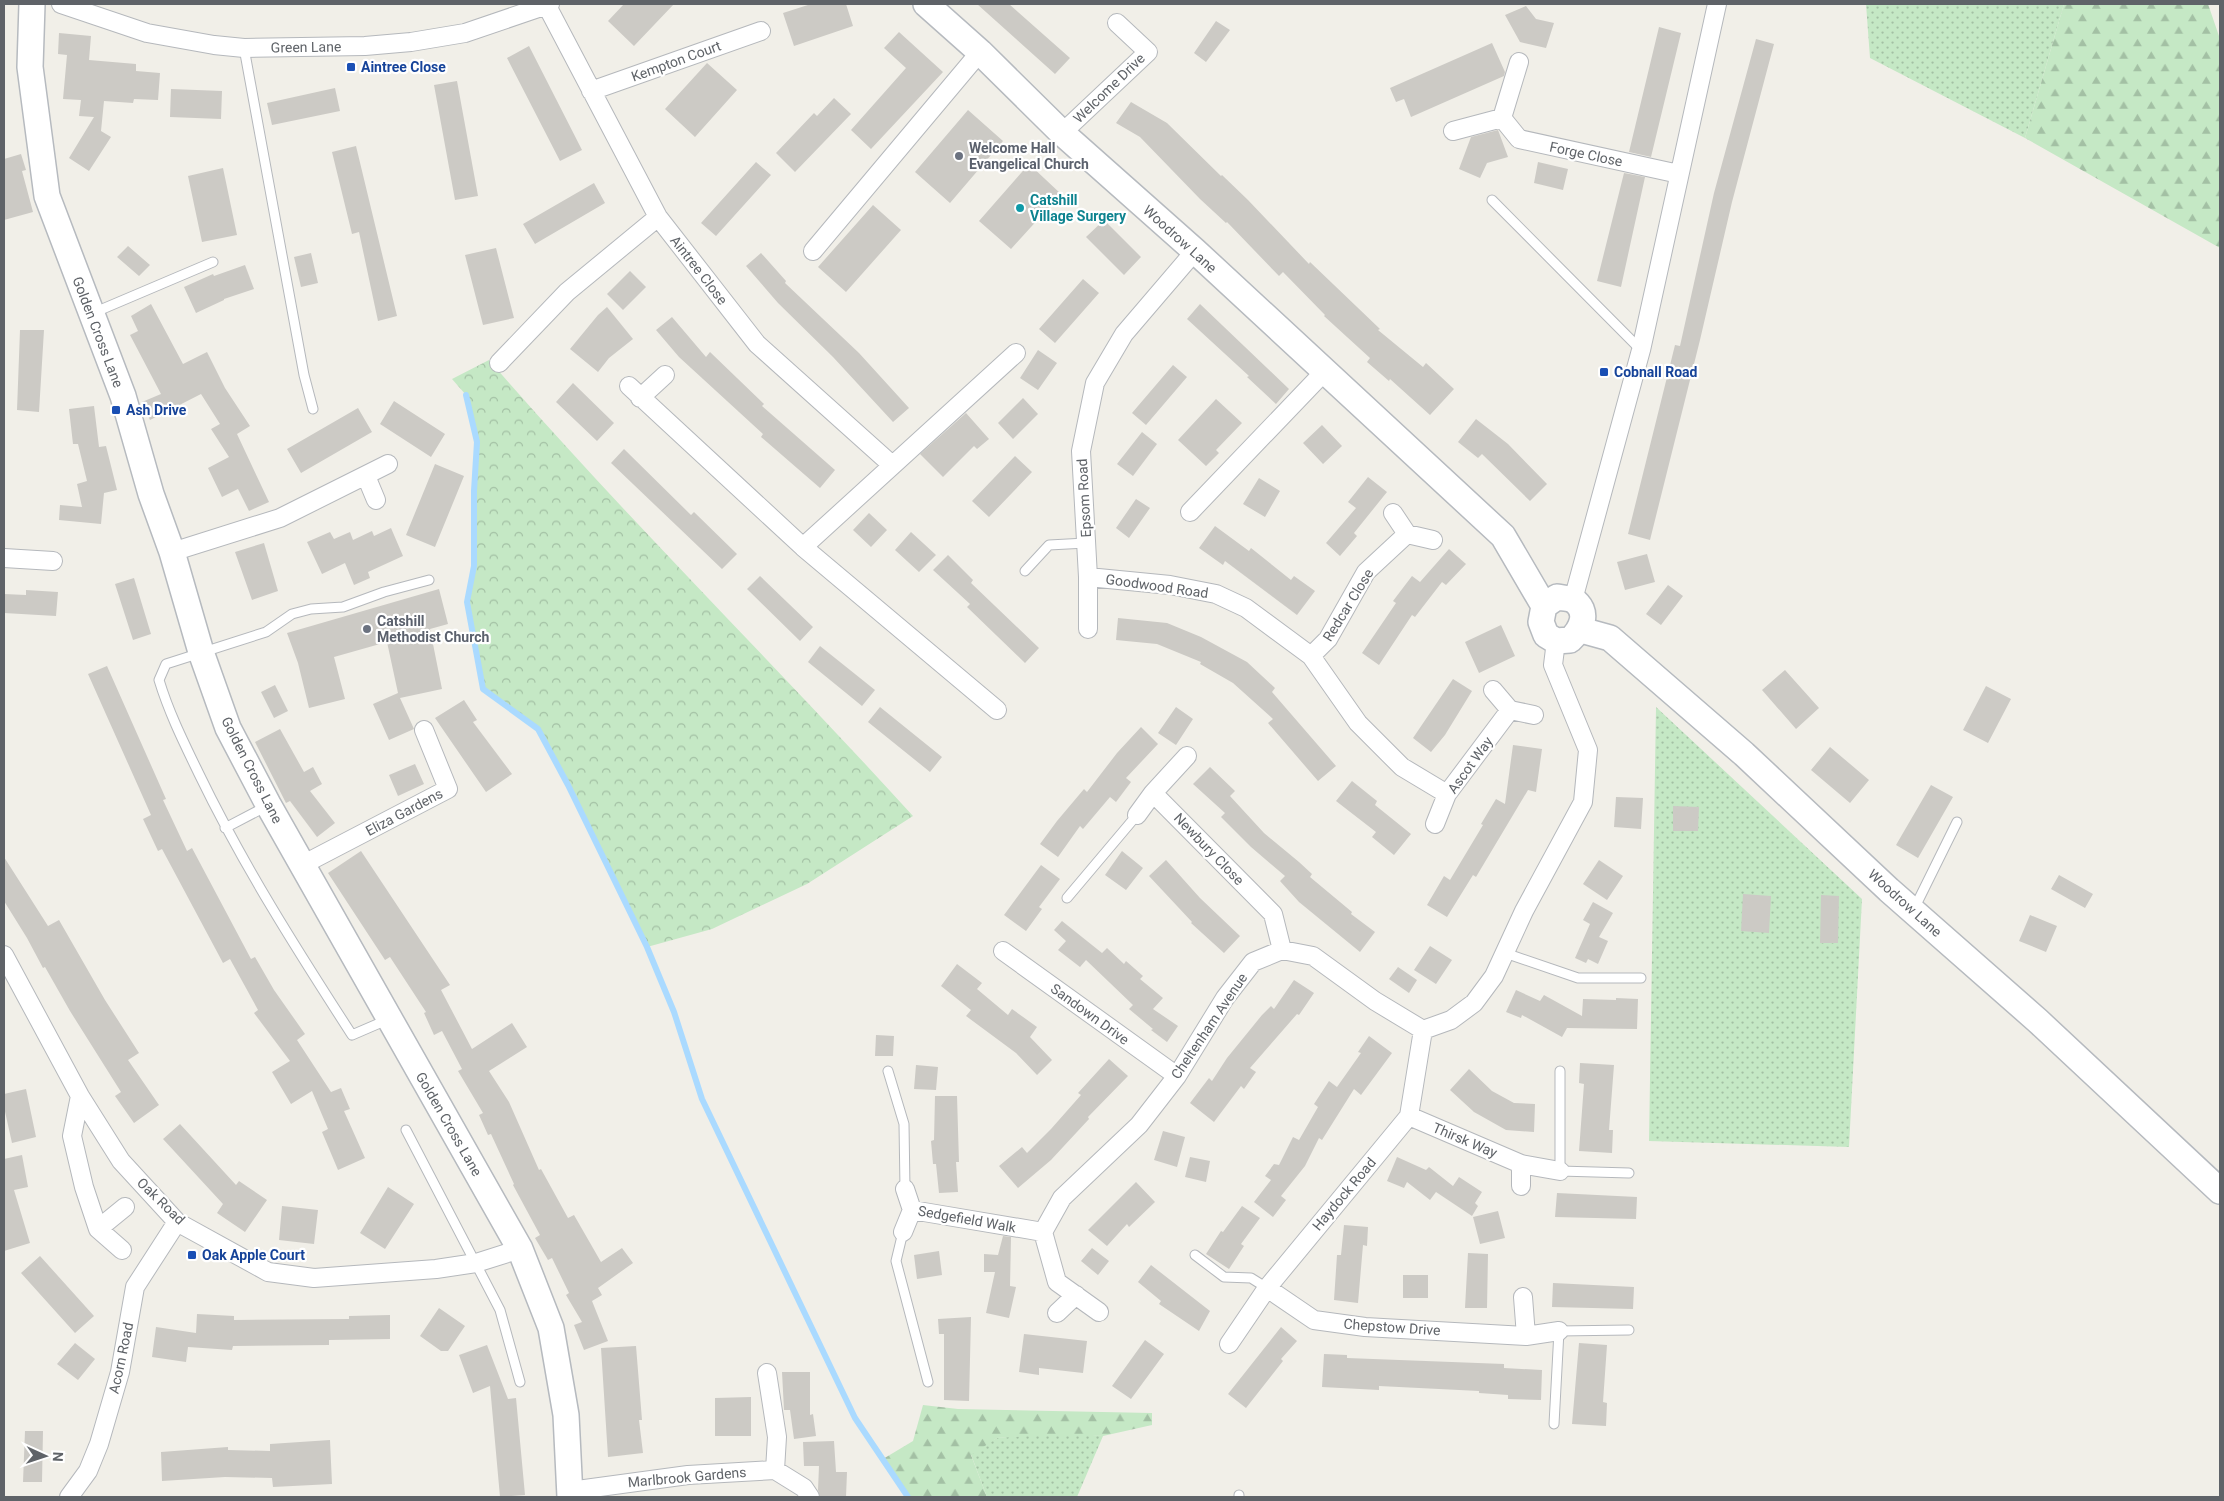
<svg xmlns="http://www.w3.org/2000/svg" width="2224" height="1501" font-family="Roboto,sans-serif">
  <defs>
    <pattern id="grass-dots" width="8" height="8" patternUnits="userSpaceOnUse" patternTransform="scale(1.25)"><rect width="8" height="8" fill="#c5e8c5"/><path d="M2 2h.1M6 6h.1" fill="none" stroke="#a3c0a4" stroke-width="1.8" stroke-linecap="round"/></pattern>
    <pattern id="forest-firs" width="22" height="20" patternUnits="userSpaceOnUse" patternTransform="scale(1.25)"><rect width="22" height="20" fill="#c5e8c5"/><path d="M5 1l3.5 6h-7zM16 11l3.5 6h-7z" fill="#a3c0a4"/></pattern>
    <pattern id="park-crowns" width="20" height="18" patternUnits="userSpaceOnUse" patternTransform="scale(1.25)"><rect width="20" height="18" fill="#c5e8c5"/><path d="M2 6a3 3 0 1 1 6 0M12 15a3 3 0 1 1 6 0" fill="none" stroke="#a3c0a4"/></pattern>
  </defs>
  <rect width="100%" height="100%" fill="#f1efe8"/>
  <path fill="url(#grass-dots)" d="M1866,4H2064L2025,138L1870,58Z
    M1656,707L1862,899L1849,1147L1649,1141Z
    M1060,1432L1103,1436L1077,1497H987L970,1452L997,1438Z"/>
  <path fill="url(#forest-firs)" d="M2064,4H2208L2220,39V248L2025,138Z
    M923,1405L958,1409L1152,1413V1425L1103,1436L1060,1434L997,1438L971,1455L987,1497H908L883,1459L913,1441Z"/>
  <path fill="url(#park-crowns)" d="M489,360C625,517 773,662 913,816L807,884L712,929L647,947L568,785L538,729L483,689L467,602L474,566V491L477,442L466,395L452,379Z"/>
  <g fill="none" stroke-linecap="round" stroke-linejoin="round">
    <path stroke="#aadaff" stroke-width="6" d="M466,395L477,442L474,491V566L467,602L483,689L538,729L568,785L647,947L674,1012L702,1099L855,1418L908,1497"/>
  </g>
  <path fill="#cccac5" d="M624,4H674L634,46L608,21Z
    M811,4H846L853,26L794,46L783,13Z
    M977,4H1009L1070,58L1055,74Z
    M1526,6L1536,19L1554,23L1546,48L1520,42L1505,15Z
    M1216,21L1230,30L1206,62L1194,53Z
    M1659,27L1681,33L1651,157L1629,152Z
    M899,32L943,72L871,149L851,130L906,68L884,48Z
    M59,33L91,36L89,60L136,64V71L160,73L158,100L134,99L133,103L104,101L101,131L111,137L89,171L69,158L94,117L79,116L81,100L63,99L67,55L58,54Z
    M1756,39L1774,44L1732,202L1700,340L1650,540L1628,534L1675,345L1680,346L1714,193Z
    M1492,43L1505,72L1504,76L1411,117L1404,99L1396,102L1390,88Z
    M529,46L582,150L560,161L507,58Z
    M707,63L737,90L695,137L665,109Z
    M457,81L478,196L455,200L434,85Z
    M335,88L340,111L272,125L267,103Z
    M171,89L222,91L221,119L170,117Z
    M834,98L851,114L795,172L776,153L814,113L817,116Z
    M1131,102L1167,123L1221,176L1222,175L1248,200L1309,264L1310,262L1380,329L1378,330L1423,367L1426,363L1454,389L1430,415L1390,379L1389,381L1367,362L1370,358L1324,316L1325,315L1283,272L1279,276L1227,222L1226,223L1200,199L1140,137L1116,123Z
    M968,110L1003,141L950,203L915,172Z
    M1498,130L1508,157L1487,163L1480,178L1459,169L1471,137Z
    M356,146L397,316L378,321L359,232L352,234L332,152Z
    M21,154L26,170L22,171L33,212L4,220V159Z
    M756,162L771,175L716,236L701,223Z
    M1538,162L1568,169L1563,190L1534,183Z
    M1029,164L1061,194L1011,249L979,221Z
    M223,168L237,235L202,242L188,176Z
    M1624,173L1645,177L1621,287L1597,281Z
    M594,183L605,203L535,244L523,224Z
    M873,205L901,230L846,292L818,267Z
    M1104,220L1141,257L1124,275L1086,237Z
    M128,246L150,265L139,276L117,257Z
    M496,248L514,318L483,325L465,255Z
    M311,253L318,283L301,287L294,257Z
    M761,253L786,281L785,283L859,353L909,408L893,422L833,357L778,303L746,266Z
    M245,265L254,289L224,299V300L196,313L184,287L213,274L214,276Z
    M630,271L646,287L623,310L607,294Z
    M1083,279L1099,293L1055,343L1039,329Z
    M151,304L183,364L207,352L225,388L250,426L237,434L269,502L249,511L238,489L222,497L208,468L229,457L211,429L220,424L201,394L150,420L142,402L161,394L130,335L138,331L131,316Z
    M1200,304L1289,389L1276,404L1247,377L1249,376L1187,319Z
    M607,307L633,339L609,358L598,372L570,349L598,315Z
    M672,317L706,357L710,352L764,404L762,406L835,470L820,488L761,437L763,434L679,357L656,330Z
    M20,330H44L39,412L17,410Z
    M1038,350L1057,363L1038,390L1020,378Z
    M1173,365L1187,377L1146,425L1132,413Z
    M573,383L614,423L597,441L556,402Z
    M1023,398L1038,414L1013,439L998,423Z
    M1216,399L1242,423L1216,450L1219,453L1206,466L1178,440Z
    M394,401L445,434L431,457L380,424Z
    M94,406L99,447L106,446L117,490L104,493L101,524L59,520L60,505L82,507L77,484L87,481L78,444H73L69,409Z
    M358,408L372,432L301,473L287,449Z
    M966,413L989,439L977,449L974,446L943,477L920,454Z
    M1476,419L1508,444L1547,484L1530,501L1482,454L1478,458L1458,442Z
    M1322,425L1342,446L1323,464L1303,443Z
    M1142,432L1157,444L1133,476L1117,464Z
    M624,449L691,515L694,512L737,554L722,569L611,463Z
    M1015,456L1032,472L989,517L972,501Z
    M435,464L464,476L435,547L406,535Z
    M1368,477L1387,492L1354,533L1357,536L1340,556L1326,543L1356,508L1348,502Z
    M1259,478L1280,491L1265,517L1243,504Z
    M1136,499L1150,508L1129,538L1116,528Z
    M869,513L887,530L871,547L853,530Z
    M1215,526L1249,551L1251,548L1291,580L1294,576L1315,591L1297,615L1225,561L1223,565L1199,548Z
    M391,528L403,556L368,572L370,578L354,585L345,563L322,574L307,542L330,532L334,539L350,532L353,540L372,531L374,536Z
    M911,532L936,555L919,572L895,550Z
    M264,543L278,591L252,600L235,552Z
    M1449,549L1466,564L1446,585L1442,582L1415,617L1412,615L1379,665L1362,653L1396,603L1393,601L1412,576L1420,582Z
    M1647,554L1655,582L1625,590L1617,562Z
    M948,555L973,580L971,583L1039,648L1025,663L967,607L970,604L933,570Z
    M760,576L813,627L800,641L747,589Z
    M134,578L151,634L133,640L115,584Z
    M1668,585L1683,596L1661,625L1646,614Z
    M439,589L448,624L430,629L442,689L400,698L414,729L389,740L373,704L398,693L387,642L334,657L345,699L309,708L298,663L287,633Z
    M26,590L58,592L56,616L4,613V594L26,595Z
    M1118,618L1167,623L1201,637L1247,662L1275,688L1272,692L1336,766L1318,781L1268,723L1273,719L1233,683L1200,664L1201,662L1157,644L1116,640Z
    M1501,625L1515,656L1479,673L1465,642Z
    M820,646L875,690L862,706L808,662Z
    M107,666L166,799L163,800L187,851L192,848L251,959L255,957L274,990L305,1034L297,1040L331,1092L341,1088L350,1109L344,1111L365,1158L338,1170L322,1132L328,1129L312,1091L291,1104L272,1072L290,1061L254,1013L258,1010L230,959L223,963L162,849L158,851L143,819L151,815L88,674Z
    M1785,670L1819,708L1796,729L1762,690Z
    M1453,679L1472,691L1445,735L1431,752L1413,738Z
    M275,685L288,711L274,718L261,692Z
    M1986,686L2011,699L1988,743L1963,730Z
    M464,700L477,720L473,722L512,774L486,792L435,718Z
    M880,707L942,757L930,772L868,722Z
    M1176,707L1193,719L1176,745L1158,733Z
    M1141,727L1158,744L1126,778L1131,782L1116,802L1110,797L1083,829L1080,826L1058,857L1040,844L1057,821L1084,789L1087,792L1117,753Z
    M280,729L304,772L313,767L322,784L310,791L335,823L317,837L290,801L286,803L255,742Z
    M1513,745L1542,749L1536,792L1528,790L1476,877L1473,875L1447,917L1427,905L1444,876L1450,880L1483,825L1481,824L1496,799L1505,804Z
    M1830,747L1869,780L1850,803L1811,770Z
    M415,764L424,784L398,796L389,775Z
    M1210,767L1235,791L1230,796L1264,833L1299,862L1312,874L1310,877L1352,912L1351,914L1375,932L1360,952L1299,902L1280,881L1285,876L1251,847L1221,817L1225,813L1193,784Z
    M1352,781L1377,801L1375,805L1411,834L1394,855L1372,837L1376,832L1336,801Z
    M1931,785L1953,797L1918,858L1896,845Z
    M1616,797L1643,798L1641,829L1614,827Z
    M1673,806L1699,807L1698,831H1673Z
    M361,851L450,985L441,990L472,1049L512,1023L527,1047L489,1071L509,1102L539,1170L541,1169L568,1218L574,1215L601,1262L622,1248L633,1263L598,1288L602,1295L592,1301L608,1341L584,1350L574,1325L582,1322L566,1295L569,1293L552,1258L548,1260L535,1238L540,1235L513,1185L514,1184L491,1134L488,1135L479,1115L483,1113L458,1071L462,1069L442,1031L434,1035L424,1013L426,1012L390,957L385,960L328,873Z
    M1122,851L1143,868L1126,890L1105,875Z
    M4,857L48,926L59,920L105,1000L139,1053L128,1060L159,1105L134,1123L115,1096L121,1092L70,1011L45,967L43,968L27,938L4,901Z
    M1166,860L1200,898L1240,936L1224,953L1191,923L1192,922L1149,876Z
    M1599,860L1623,876L1607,900L1583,884Z
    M1041,865L1060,879L1039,907L1042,909L1026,931L1004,915Z
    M2059,875L2093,894L2085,908L2051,889Z
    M1743,894L1771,896L1769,933L1741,931Z
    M1821,895L1839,896L1838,943H1820Z
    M1593,902L1613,913L1599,937L1608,941L1598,964L1588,959L1586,963L1575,958L1590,924L1583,920Z
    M2030,915L2057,926L2046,952L2019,941Z
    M1062,921L1102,953L1107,948L1124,964L1126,961L1143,976L1140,979L1163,998L1153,1009L1178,1026L1167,1042L1151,1030L1153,1029L1129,1009L1133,1005L1086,960L1080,967L1058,950L1066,941L1054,930Z
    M1430,946L1452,960L1436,984L1414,970Z
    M957,964L982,983L977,989L1008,1015L1012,1009L1037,1027L1030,1037L1052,1060L1037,1075L1016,1053L966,1016L971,1010L941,986Z
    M1398,967L1417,980L1409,993L1389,979Z
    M1294,980L1314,993L1299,1015L1297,1014L1250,1068L1256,1072L1244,1089L1241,1086L1214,1122L1190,1103L1209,1078L1212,1081L1227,1058L1262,1015L1271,1006L1274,1009Z
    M1516,990L1540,1001L1544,995L1582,1016L1583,999L1616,1000V998L1638,999L1637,1029L1567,1028L1562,1037L1522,1015L1521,1018L1506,1012Z
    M876,1035L894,1036L893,1056H875Z
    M1369,1036L1392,1053L1361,1095L1354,1089L1322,1140L1319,1138L1305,1166L1281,1196L1286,1200L1273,1217L1254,1202L1271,1180L1265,1176L1274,1164L1279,1165L1293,1137L1299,1140L1318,1107L1314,1104L1329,1081L1337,1087L1361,1053L1358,1052Z
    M1109,1059L1128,1076L1088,1117L1089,1119L1051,1160L1018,1188L999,1166L1022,1147L1027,1153L1051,1129L1081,1095L1078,1093Z
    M1580,1063L1614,1065L1609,1130H1613L1612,1153L1579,1151L1584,1084L1579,1083Z
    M916,1065L938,1067L936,1090L914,1089Z
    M1469,1069L1492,1091L1514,1103L1535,1104L1534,1132L1506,1130L1474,1112L1450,1090Z
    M26,1089L36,1137L12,1143L4,1107V1094Z
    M935,1096H957L959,1162H956L958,1192L939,1193L936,1164H933L931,1141L934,1140Z
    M180,1124L236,1185L239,1181L267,1200L245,1232L217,1213L223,1204L163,1139Z
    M1163,1131L1185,1137L1177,1167L1154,1160Z
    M22,1155L28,1187L14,1190L30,1243L4,1251V1159Z
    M1190,1157L1210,1161L1206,1182L1185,1177Z
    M1397,1157L1426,1170L1429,1167L1453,1186L1459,1177L1482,1192L1475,1203L1478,1206L1472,1216L1436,1192L1430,1200L1407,1182L1404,1188L1387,1181Z
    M1136,1182L1155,1202L1129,1227L1127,1224L1107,1246L1088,1230Z
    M388,1187L414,1204L385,1249L360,1233Z
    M1557,1193L1637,1197L1636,1219L1555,1217Z
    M282,1206L318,1210L314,1244L279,1240Z
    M1242,1206L1260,1218L1241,1244L1244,1246L1229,1269L1206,1254L1221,1231L1223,1232Z
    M1498,1211L1505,1238L1480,1244L1473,1217Z
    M1344,1225L1368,1227L1367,1246L1363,1245L1358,1303L1334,1300L1337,1255H1341Z
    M1003,1236L1011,1237L1010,1286L1016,1287L1009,1318L986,1313L995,1272H984V1254L998,1255Z
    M1092,1248L1109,1261L1098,1275L1081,1261Z
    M939,1251L942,1275L917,1279L914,1255Z
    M1468,1253L1488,1254L1487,1308H1465Z
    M40,1256L94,1316L75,1333L21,1273Z
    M1151,1265L1210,1311L1199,1331L1159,1304L1161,1301L1138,1282Z
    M1403,1275H1428V1298H1403Z
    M1553,1283L1634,1287L1633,1309L1552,1307Z
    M439,1308L465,1326L448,1351H441L420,1336Z
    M197,1314L234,1316V1320L349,1319V1316L390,1315V1339L329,1340V1345L233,1346L232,1350L188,1347L186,1362L152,1357L156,1327L196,1333Z
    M971,1317L969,1401L944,1400V1334H939L938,1319Z
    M1281,1327L1297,1341L1281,1359L1283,1361L1246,1408L1228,1394Z
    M1024,1334L1087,1341L1083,1373L1039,1368V1375L1019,1372Z
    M1145,1340L1164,1354L1131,1399L1112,1386Z
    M75,1343L95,1359L78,1380L57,1364Z
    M1579,1343L1607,1345L1603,1402L1607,1403L1606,1426L1572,1424Z
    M487,1345L508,1399L516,1398L525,1495L500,1497L490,1386L473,1393L459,1355Z
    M636,1346L642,1420H639L643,1453L608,1457L601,1348Z
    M1324,1354L1347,1355V1358L1504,1364V1368L1542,1370L1541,1400L1508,1399V1395L1479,1393V1391L1379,1386V1390L1322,1387Z
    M782,1372H810V1415L813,1414L816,1436L794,1439L790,1410H784Z
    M751,1397V1436H715V1398Z
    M25,1431H43L42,1482H23Z
    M330,1440L332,1484L273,1487L272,1478L225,1477L162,1481L161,1452L228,1447V1450L270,1451V1444Z
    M834,1441L836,1472H847L846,1497H820L818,1490L819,1466H804L803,1442Z"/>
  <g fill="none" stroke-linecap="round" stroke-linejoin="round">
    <g stroke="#b5b8bc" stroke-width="11">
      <path id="lane" d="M244,48L304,375L313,409
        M1492,200L1641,350
        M93,313L213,262
        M1025,571L1049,545L1086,543
        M225,828L267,806
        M1067,898L1137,815
        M1914,909L1957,822
        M1505,953L1578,978H1641
        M389,1019L352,1035C297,950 243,865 199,774C184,743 169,713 159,680L166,664L266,632L292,614L311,609L343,607L384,592L429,580
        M888,1071L904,1124L905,1189
        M1560,1071V1171L1629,1173
        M406,1130L500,1310L520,1382
        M903,1232L896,1261L928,1382
        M1195,1255L1224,1277L1251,1278L1267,1288
        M1554,1424L1559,1331L1629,1330
        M1239,1497V1495"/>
    </g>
    <g stroke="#b5b8bc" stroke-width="20">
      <path id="street" d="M61,4L147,33L214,45L244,48L365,46L411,42L465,33L550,4
        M547,6L658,217L757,344L892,465
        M591,91L761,31
        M1502,118L1519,139L1679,174
        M1453,131L1502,118L1519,62
        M1062,133L1148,52L1117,23
        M813,251L980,52
        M499,363L567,292L658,217
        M629,386L803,547L997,710
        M640,398L665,375
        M366,476L376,500
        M1190,512L1325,371
        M1393,513L1407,534L1433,540
        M803,547L1016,353
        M172,552L280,518L388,464
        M4,558L53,561
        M1088,577L1170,585L1216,594L1246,608L1311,656L1358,723L1402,767L1447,794
        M1573,600L1641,350L1717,4
        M1088,629V577L1081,451L1095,383L1124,334L1195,251
        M1311,656L1328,639L1366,572L1407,534
        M1493,690L1510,710L1534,715
        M1187,756L1153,793L1273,914L1282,950
        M1137,815L1153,793
        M1435,824L1447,794L1510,710
        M304,864L448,789L424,730
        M1003,951L1177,1076
        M4,955L80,1096L121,1161L177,1222L268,1272L314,1278L436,1269L476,1263L520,1249
        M80,1096L72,1136L84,1187L98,1229L122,1250
        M1409,1116L1521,1164L1560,1171
        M1521,1186V1164
        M905,1189L912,1210L1043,1232
        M98,1229L125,1207
        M903,1232L912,1210
        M1267,1288L1314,1320L1365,1327L1526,1336L1559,1331
        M1523,1297L1526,1336
        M1099,1312L1057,1282L1043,1232L1062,1198L1139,1125L1177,1076L1225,998L1253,962L1282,950L1313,956L1375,1001L1423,1030L1451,1020L1474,1003L1494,976L1524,911L1583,802L1588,750L1553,665L1556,641
        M1057,1313L1076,1295
        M1229,1344L1267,1288L1409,1116L1423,1030
        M767,1373L777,1437L775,1470L804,1488L810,1497
        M570,1491L688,1475L775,1470
        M69,1497L88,1471L99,1444L120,1372L135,1287L177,1222"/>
    </g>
    <g stroke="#b6babf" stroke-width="28">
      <path id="secondary" d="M32,4L30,67L47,196L123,396L151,494L172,552L201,652L228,728L269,806L520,1249L551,1328L566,1415L570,1497
        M926,4L980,52L1062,133L1195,251L1503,536L1544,606L1541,622L1546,635L1556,641L1570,640C1582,629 1590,611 1573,600C1569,598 1562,598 1557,597L1544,606
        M1581,630L1610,638L1744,754L1889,890L2038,1021L2220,1191"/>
    </g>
    <use href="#lane" stroke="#fff" stroke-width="9"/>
    <use href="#street" stroke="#fff" stroke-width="18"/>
    <use href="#secondary" stroke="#fff" stroke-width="25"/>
  </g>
  <g fill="#1a4fb4" stroke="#fff" stroke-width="2">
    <rect x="346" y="62" width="10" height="10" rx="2.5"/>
    <rect x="1599" y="367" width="10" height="10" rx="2.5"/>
    <rect x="111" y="405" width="10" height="10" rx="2.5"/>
    <rect x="187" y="1250" width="10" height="10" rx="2.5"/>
  </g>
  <g fill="#6b7280" stroke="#fff" stroke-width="2">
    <circle cx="959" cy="156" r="5"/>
    <circle cx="367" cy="629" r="5"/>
  </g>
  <circle fill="#0f9aa8" stroke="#fff" stroke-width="2" cx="1020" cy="208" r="5"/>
  <g text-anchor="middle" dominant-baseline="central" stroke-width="4.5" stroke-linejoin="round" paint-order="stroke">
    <g font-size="14" fill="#5f6368" stroke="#fff">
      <text transform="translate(306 47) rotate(-1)">Green Lane</text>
      <text transform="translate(676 61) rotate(-20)">Kempton Court</text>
      <text transform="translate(1109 88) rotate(-44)">Welcome Drive</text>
      <text transform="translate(1586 154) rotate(12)">Forge Close</text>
      <text transform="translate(1180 239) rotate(42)">Woodrow Lane</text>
      <text transform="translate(699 270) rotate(52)">Aintree Close</text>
      <text transform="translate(98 332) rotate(69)">Golden Cross Lane</text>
      <text transform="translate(1084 498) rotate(-93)">Epsom Road</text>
      <text transform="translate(1157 586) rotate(8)">Goodwood Road</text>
      <text transform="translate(1348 605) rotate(-58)">Redcar Close</text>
      <text transform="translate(1470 765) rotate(-54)">Ascot Way</text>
      <text transform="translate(252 770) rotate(63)">Golden Cross Lane</text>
      <text transform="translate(404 812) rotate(-28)">Eliza Gardens</text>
      <text transform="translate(1209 849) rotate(46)">Newbury Close</text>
      <text transform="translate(1905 903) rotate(42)">Woodrow Lane</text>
      <text transform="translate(1090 1014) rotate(36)">Sandown Drive</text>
      <text transform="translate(1209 1026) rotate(-56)">Cheltenham Avenue</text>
      <text transform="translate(449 1124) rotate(60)">Golden Cross Lane</text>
      <text transform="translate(1465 1140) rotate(23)">Thirsk Way</text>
      <text transform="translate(1344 1194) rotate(-50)">Haydock Road</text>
      <text transform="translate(161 1201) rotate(44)">Oak Road</text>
      <text transform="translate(967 1219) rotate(10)">Sedgefield Walk</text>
      <text transform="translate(1392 1327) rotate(4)">Chepstow Drive</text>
      <text transform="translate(121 1358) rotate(-78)">Acorn Road</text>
      <text transform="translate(687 1477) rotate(-5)">Marlbrook Gardens</text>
    </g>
    <g font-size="14" font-weight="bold" fill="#164399" stroke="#fff" text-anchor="start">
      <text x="361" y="67">Aintree Close</text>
      <text x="1614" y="372">Cobnall Road</text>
      <text x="126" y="410">Ash Drive</text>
      <text x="202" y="1255">Oak Apple Court</text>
    </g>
    <g font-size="14" font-weight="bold" fill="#5b616d" stroke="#fff" text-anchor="start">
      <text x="969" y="148">Welcome Hall<tspan x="969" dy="16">Evangelical Church</tspan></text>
      <text x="377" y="621">Catshill<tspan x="377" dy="16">Methodist Church</tspan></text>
    </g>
    <g font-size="14" font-weight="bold" fill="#0d838f" stroke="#fff" text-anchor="start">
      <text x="1030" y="200">Catshill<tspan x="1030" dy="16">Village Surgery</tspan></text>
    </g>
  </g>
  <rect width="2224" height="1501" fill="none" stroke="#5f6368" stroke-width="10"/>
  <g transform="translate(45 1456) rotate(93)" stroke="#ffffff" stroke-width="4" paint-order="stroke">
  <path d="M0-4L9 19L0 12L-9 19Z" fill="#5f6368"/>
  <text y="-8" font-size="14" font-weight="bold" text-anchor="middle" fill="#5f6368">N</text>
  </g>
</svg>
